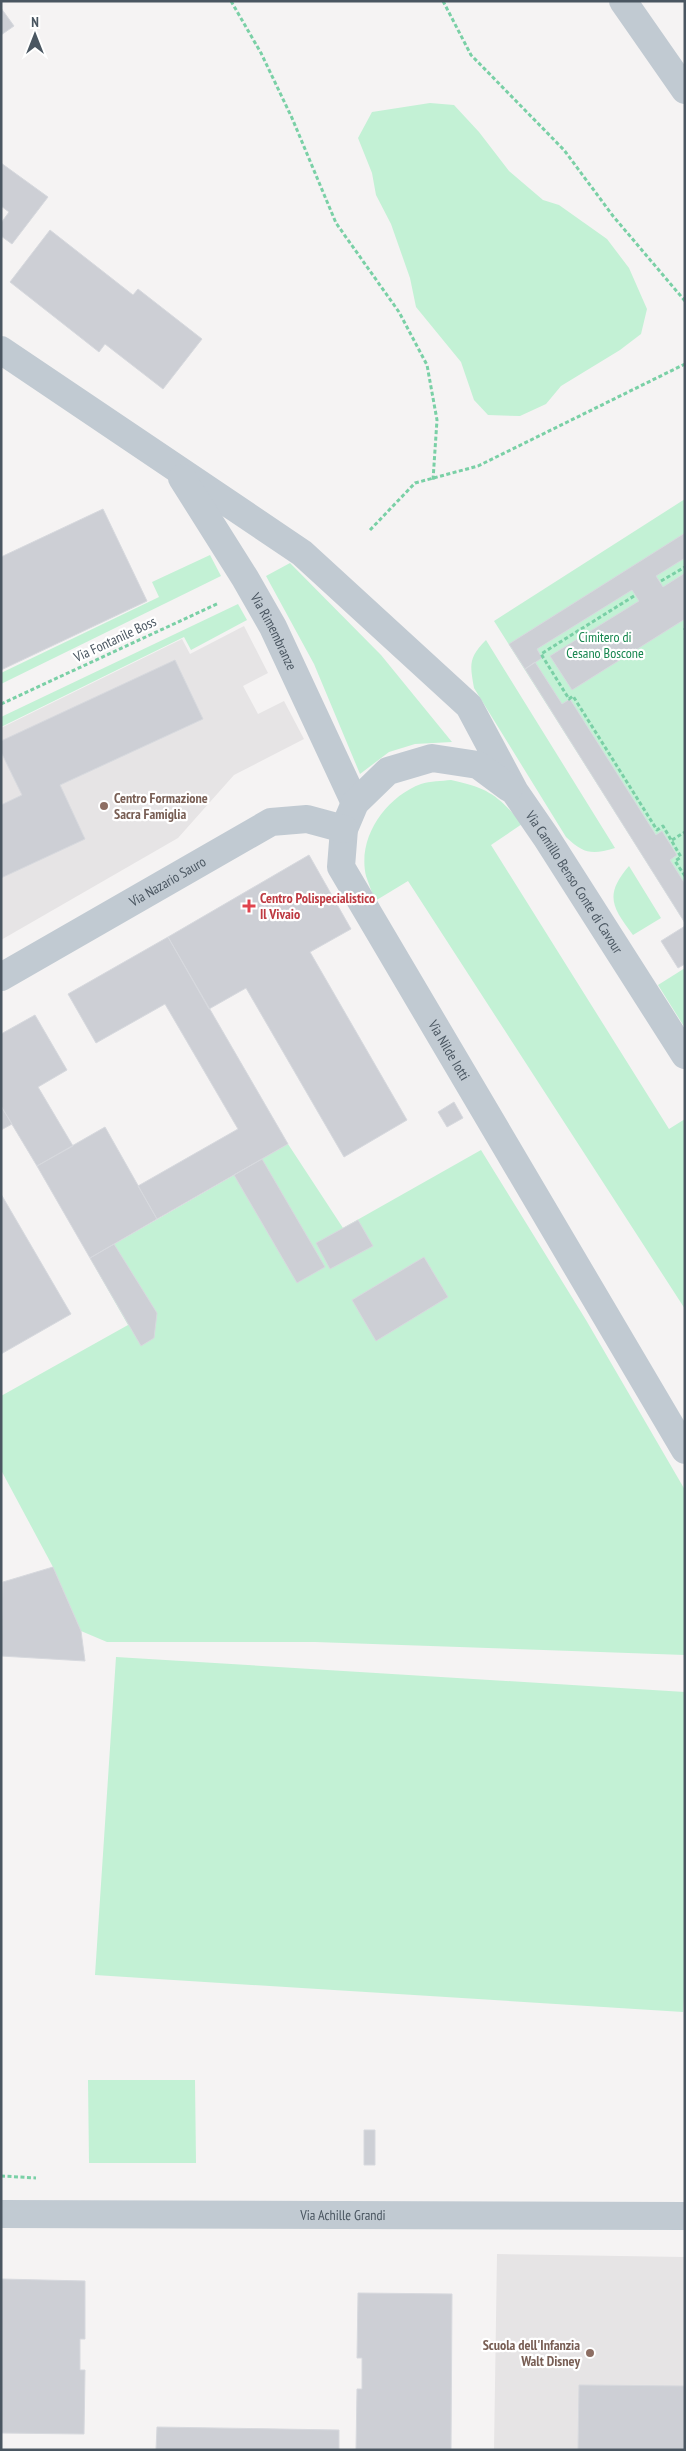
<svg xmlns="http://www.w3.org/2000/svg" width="686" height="2451" font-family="'PT Sans Narrow',sans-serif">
  <rect width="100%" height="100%" fill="#f5f3f3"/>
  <path fill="#e6e4e5" d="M244,626L268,673L243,686L258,714L284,701L304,739L234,775L178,838L1,940V728L182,639L190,654Z
    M497,2254L685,2257V2450H494Z"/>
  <path fill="#c3f1d5" d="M430,103L454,105L479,132L509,171L543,200L559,205L607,239L629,268L647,309L641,334L620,350L561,386L546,404L520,416L488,415L474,400L461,362L416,307L410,278L391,224L376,195L372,173L358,138L372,112Z
    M685,499V923L494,621Z
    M210,555L221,576L1,684V673L159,597L152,582Z
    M290,563L381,655L452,742L415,744L389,752L360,774L314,664L266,576Z
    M238,604L247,620L191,650L184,637L1,727V717Z
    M486,640L615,848C592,855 584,854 566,837L474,688C470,665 468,658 486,640Z
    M451,780C488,788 498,795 522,824L491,845L669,1129L685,1119V1309L408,881L375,901C372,893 369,884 366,876C357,837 386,797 421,784C430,781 442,781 451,780Z
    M629,866L661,918L633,935C612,907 604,895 629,866Z
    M685,968V1028L658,985Z
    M288,1144L343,1228L481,1150L586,1320L685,1490V1655L315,1642H107L81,1631L53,1567L1,1470V1396L128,1325L90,1258Z
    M116,1657L685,1692V1982L683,2012L95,1975Z
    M88,2080H195L196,2163H89Z"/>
  <path fill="#cdcfd5" stroke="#d7d9de" d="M1,8L14,26L1,35Z
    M1,163L48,197L12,244L1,236V223L9,212L1,206Z
    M50,230L133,295L138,289L202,339L163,389L105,344L99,352L10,282Z
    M103,509L147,601L1,670V557Z
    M685,533V558L656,576L663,587L685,573V619L572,690L550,656L639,601L632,590L537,649L542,658L525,669L509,644Z
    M175,660L203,719L60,785L85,839L1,878V805L22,795L1,752V741Z
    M535,662L562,704L570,699L656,835L662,831L677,855L670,860L685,884V923L525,669Z
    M309,855L351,929L310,952L407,1120L344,1157L246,988L209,1009L168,937Z
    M685,926V964L678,968L661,941Z
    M168,937L288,1144L157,1219L138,1186L238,1129L165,1004L96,1043L68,994Z
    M35,1015L67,1070L38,1087L73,1146L37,1166L1,1106V1034Z
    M454,1102L463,1118L447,1127L438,1112Z
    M1,1106L12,1124L1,1130Z
    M105,1127L157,1219L90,1258L37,1166Z
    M262,1159L325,1267L297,1283L234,1175Z
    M1,1194L71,1314L1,1354Z
    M358,1220L373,1246L330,1269L316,1243Z
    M114,1244L157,1313L154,1338L141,1346L90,1258Z
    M424,1257L448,1297L376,1341L352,1300Z
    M53,1567L81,1631L85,1661L1,1656L3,1582Z
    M364,2130H375V2165H364Z
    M1,2279L85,2281V2339H80V2370H85L84,2434L1,2433Z
    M358,2293L452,2294L451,2450H356L357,2389H362V2358H357Z
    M579,2385L685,2386V2450H578Z
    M157,2427L339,2430V2450H156Z"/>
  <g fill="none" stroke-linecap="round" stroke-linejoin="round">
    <path stroke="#7ad0a6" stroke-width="3" stroke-dasharray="4 2.5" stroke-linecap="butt" d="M231,1L261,53L292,118L336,223L399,312L427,365L437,420L433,480
      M443,1L471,55L564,150L613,216L685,301
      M370,530L415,483L478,466L685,364
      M661,581L685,567
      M634,596L541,654L569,699L573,696L657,830L663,826L681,857L675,861L685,876
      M684,628L685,629
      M1,704L219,603
      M672,840L685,832
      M1,2176L36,2178"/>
    <g stroke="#c1cad2" stroke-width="28">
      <path id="s1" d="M1,350L302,553L469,706L515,792L546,837L685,1055"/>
      <path id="s2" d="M182,478L245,578L273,627L355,803"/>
      <path id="s3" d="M509,788L478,765L432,758L388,771L355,803L344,829L341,867L685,1450"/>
      <path id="s4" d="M1,977L271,822L307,819L344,829"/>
      <path id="s5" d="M1,2214L685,2216"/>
    </g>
    <path stroke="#c1cad2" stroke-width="28" d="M623,1L685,90"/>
  </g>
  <g fill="#8d6e63" stroke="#fff" stroke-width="2">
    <circle cx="104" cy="806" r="5"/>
    <circle cx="590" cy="2353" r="5"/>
  </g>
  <path fill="#e0444e" stroke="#fff" stroke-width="2" d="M246.5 898.5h5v5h5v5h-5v5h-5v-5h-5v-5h5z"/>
  <g text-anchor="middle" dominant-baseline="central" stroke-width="4.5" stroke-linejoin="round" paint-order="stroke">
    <g font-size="14" fill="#4a5661" stroke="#fff">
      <text stroke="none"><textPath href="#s2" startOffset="179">Via Rimembranze</textPath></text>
      <text transform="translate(115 639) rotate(-25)">Via Fontanile Boss</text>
      <text stroke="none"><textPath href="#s4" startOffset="192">Via Nazario Sauro</textPath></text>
      <text stroke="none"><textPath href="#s1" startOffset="795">Via Camillo Benso Conte di Cavour</textPath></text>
      <text stroke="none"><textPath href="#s3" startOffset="456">Via Nilde Iotti</textPath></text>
      <text stroke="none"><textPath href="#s5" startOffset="342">Via Achille Grandi</textPath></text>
    </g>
    <g font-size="14" fill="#17864f" stroke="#fff">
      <text x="605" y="637">Cimitero di<tspan x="605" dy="16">Cesano Boscone</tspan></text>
    </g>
    <g font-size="14" font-weight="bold" fill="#785e54" stroke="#fff" text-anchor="start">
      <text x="114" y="798">Centro Formazione<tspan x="114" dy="16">Sacra Famiglia</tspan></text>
      <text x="580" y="2345" text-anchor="end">Scuola dell'Infanzia<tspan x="580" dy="16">Walt Disney</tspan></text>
    </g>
    <g font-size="14" font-weight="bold" fill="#be3a42" stroke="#fff" text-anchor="start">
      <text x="260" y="898">Centro Polispecialistico<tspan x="260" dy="16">Il Vivaio</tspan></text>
    </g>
  </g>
  <rect width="686" height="2451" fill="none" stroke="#4a5661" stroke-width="5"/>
  <g transform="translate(35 35)" stroke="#ffffff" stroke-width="4" paint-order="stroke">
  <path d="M0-4L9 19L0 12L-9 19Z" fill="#4a5661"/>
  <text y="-8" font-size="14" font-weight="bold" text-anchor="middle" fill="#4a5661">N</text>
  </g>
</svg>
